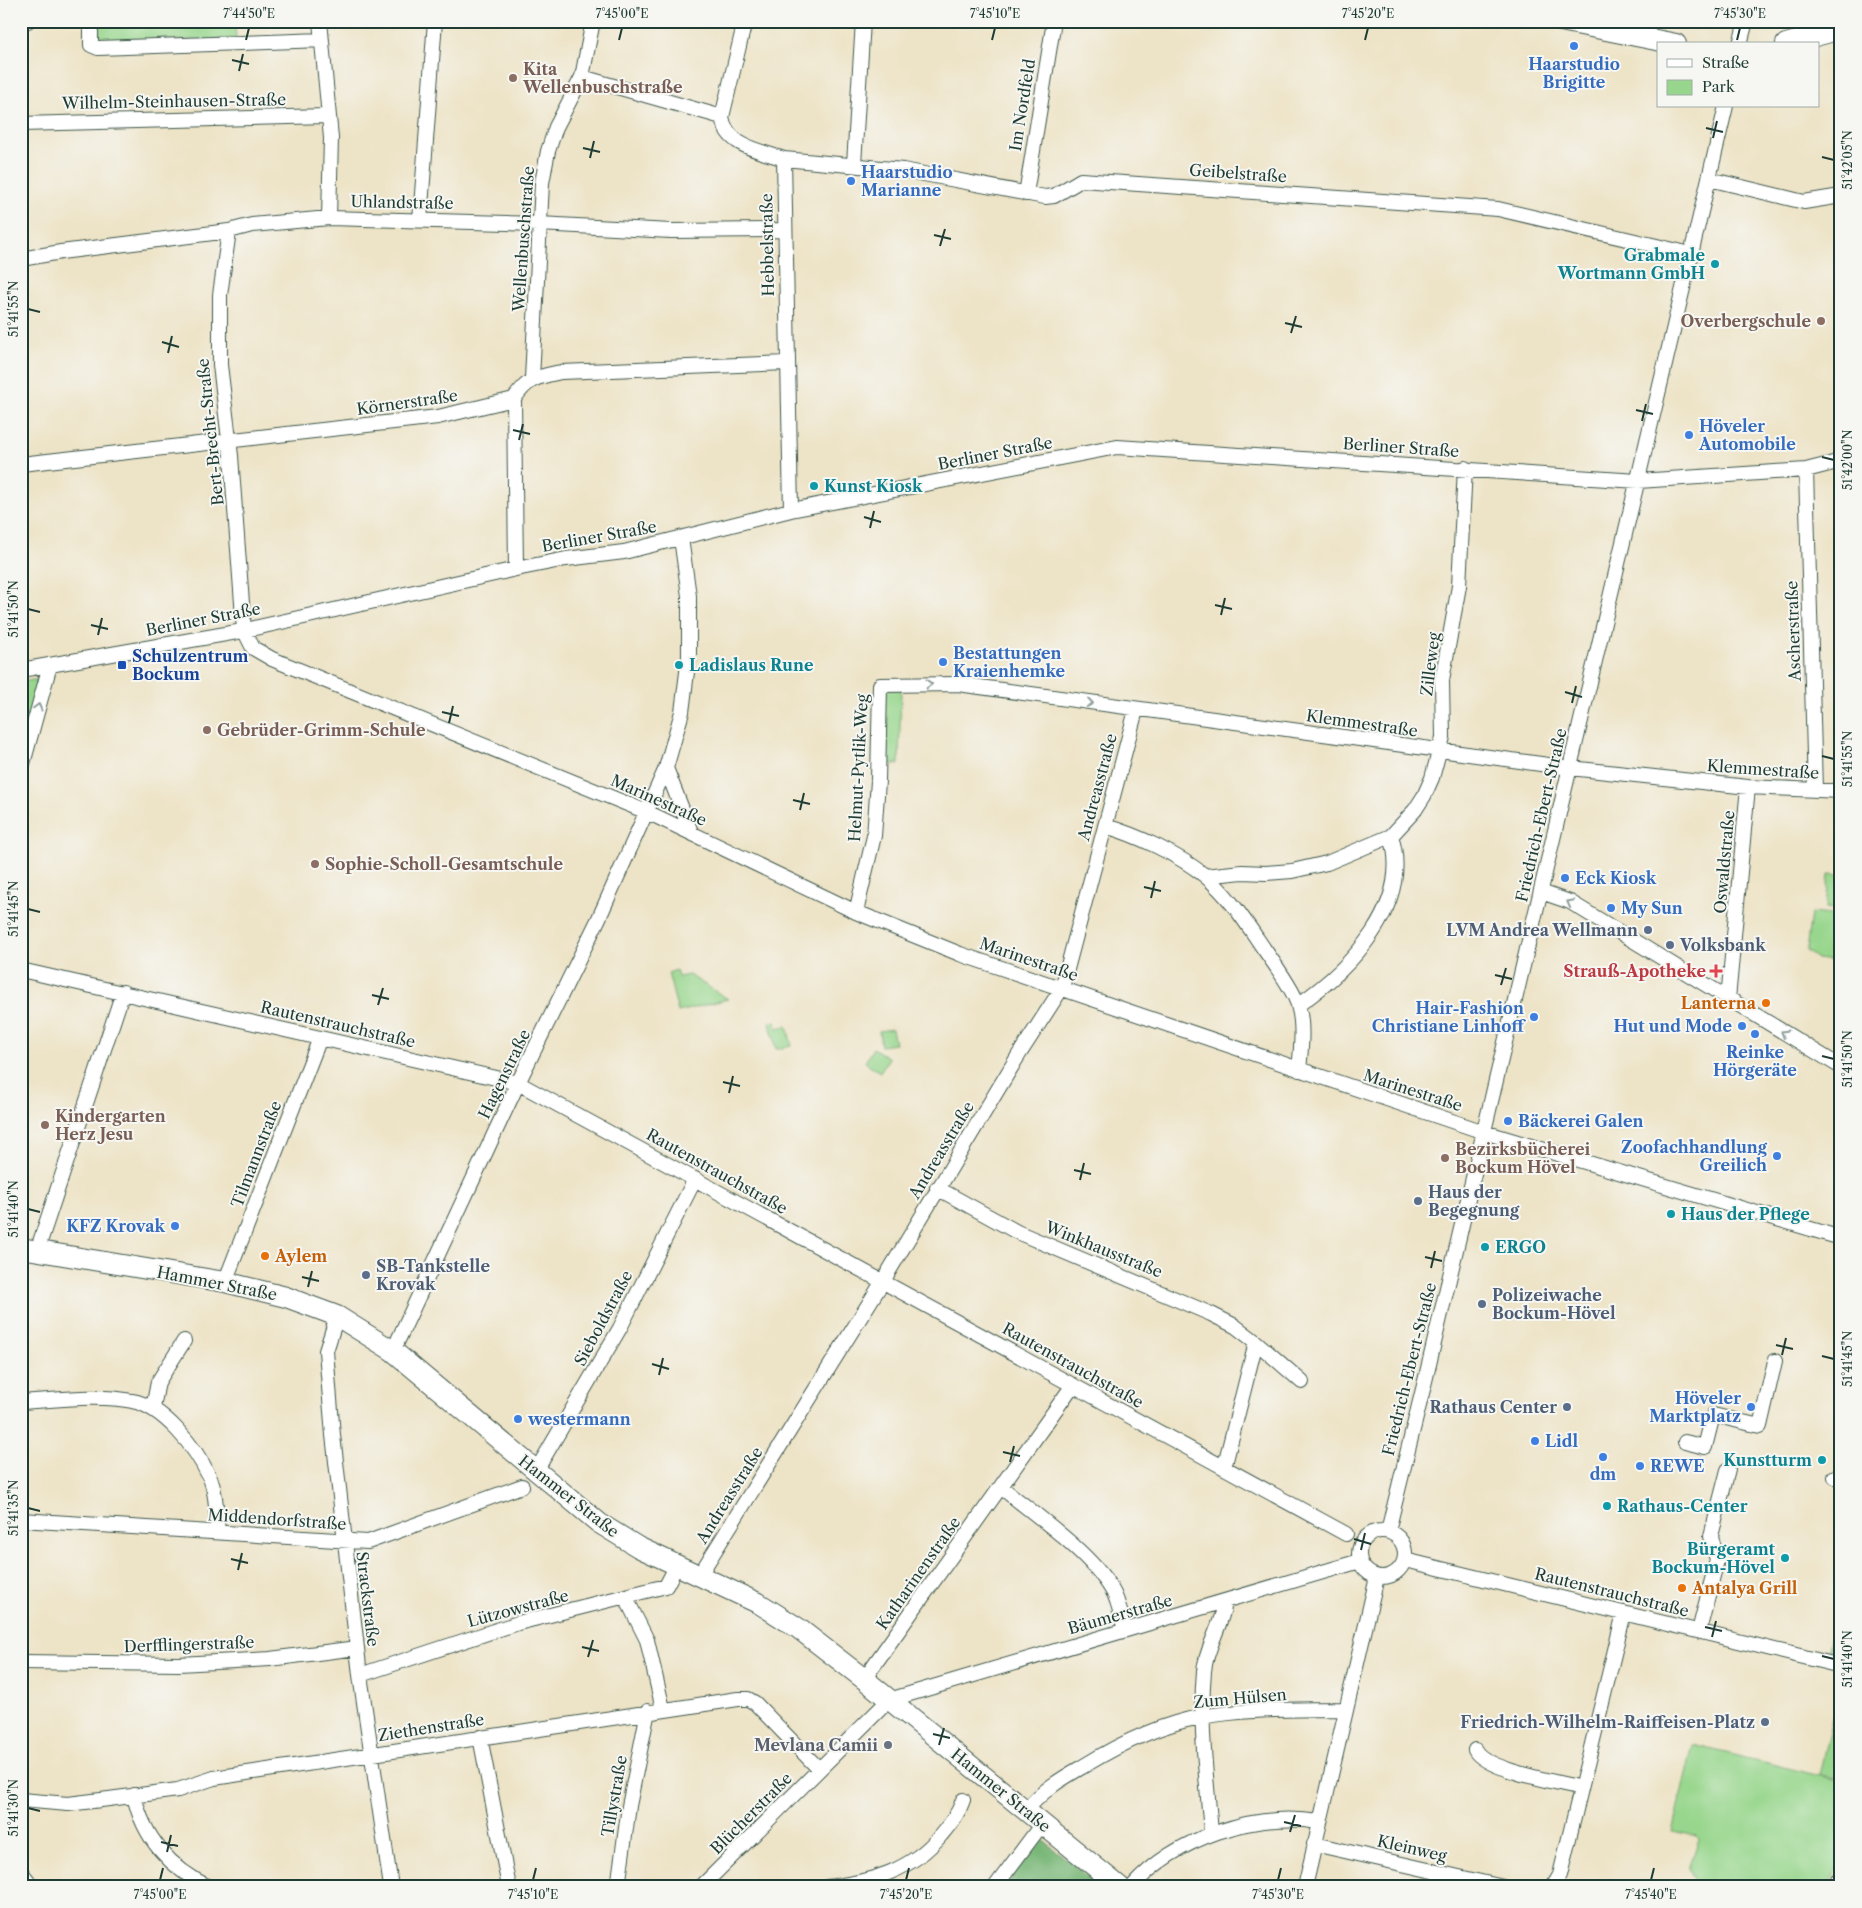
<svg xmlns="http://www.w3.org/2000/svg" width="1862" height="1908" font-family="'Libre Caslon Text',serif">
  <rect width="100%" height="100%" fill="#f6f6f2"/>
  <filter id="ink" filterUnits="userSpaceOnUse"><feTurbulence type="fractalNoise" baseFrequency=".02" numOctaves="2"/><feDisplacementMap in="SourceGraphic" scale="10" xChannelSelector="R" yChannelSelector="G"/><feConvolveMatrix kernelMatrix="1 2 1 2 8 2 1 2 1" color-interpolation-filters="sRGB"/></filter>
  <filter id="wash" filterUnits="userSpaceOnUse"><feTurbulence type="fractalNoise" baseFrequency=".0096" numOctaves="4" result="noise"/><feDisplacementMap in="SourceGraphic" scale="20" xChannelSelector="R" yChannelSelector="G"/><feGaussianBlur stdDeviation="1.12" result="paint"/><feColorMatrix in="noise" values="0 0 0 0 0 0 0 0 0 0 0 0 0 0 0 0 0 1.4 0 .05"/><feComposite in="paint" operator="in"/></filter>
  <g filter="url(#wash)">
    <rect width="100%" height="100%" fill="#ede3c6"/>
    <path fill="#97d68c" stroke="#5b8a60" d="M98,21H235L236,39L103,42L96,36Z
      M38,679V685L21,746V682Z
      M885,689H901L899,764H882Z
      M1829,874L1841,875V910L1826,908Z
      M1811,913L1841,916V962L1817,959L1806,951Z
      M676,970L678,977L689,975L728,999L678,1012L668,973Z
      M775,1021L777,1028L787,1026L792,1046L776,1049L770,1023Z
      M892,1029L895,1044L881,1046L879,1031Z
      M873,1048L889,1058L880,1072L865,1062Z
      M1841,1596V1660L1826,1657Z
      M1838,1698L1841,1699V1779L1820,1775Z
      M1693,1745L1841,1781V1863L1828,1887H1697L1689,1868L1699,1839L1696,1836L1672,1831Z"/>
    <path fill="#79b778" stroke="#4c7a56" d="M1041,1838L1101,1887H1005Z"/>
  </g>
  <g filter="url(#ink)">
    <g fill="none" stroke-linecap="round" stroke-linejoin="round">
      <g stroke="#3e564a" stroke-width="16">
        <path id="street" d="M91,21V45L98,48L322,40
          M320,21L331,138L329,218
          M745,21L722,117C727,147 759,150 784,159L791,510
          M21,22L28,21
          M1740,44L1746,21
          M582,77L722,117
          M21,124L328,116
          M784,159L903,170L1045,197L1054,196L1081,180L1498,209L1691,254
          M854,164L863,21
          M1709,179L1804,202L1841,196
          M1026,194L1054,21
          M420,220L435,21
          M229,231L220,295V365L231,456L244,630L253,648L272,659L647,812L856,912L960,954L1484,1132L1841,1238
          M21,259L61,252L229,231L252,225L329,218L539,224L671,231L784,230
          M532,379L542,183L548,151L556,127L582,77L593,21
          M514,399L516,569
          M21,464L438,417L514,399C528,378 537,377 561,372L787,363
          M1806,470L1815,790
          M21,670L237,632L516,569L566,559L624,552L791,510L1117,447L1638,481L1806,470L1841,461
          M666,768L691,832
          M21,771L50,665
          M1105,826C1137,835 1179,855 1204,875C1229,895 1247,924 1264,949C1274,963 1294,991 1298,1005C1304,1025 1301,1050 1299,1070
          M1205,876L1242,872L1266,873L1292,871L1327,863L1391,836L1415,810L1424,796L1432,778L1443,737L1442,680L1459,586L1465,468
          M1541,892L1570,902L1841,1067
          M856,912L874,836L878,781L880,685L958,684L1570,768L1748,787L1841,791
          M21,970L518,1083L1346,1534
          M1728,999L1748,787
          M1298,1005C1350,969 1413,905 1391,836
          M937,1188L1017,1232L1211,1314L1235,1326L1256,1342L1224,1468
          M37,1251L123,992
          M225,1282L320,1038
          M337,1316L326,1351L333,1435L360,1675L391,1887
          M1256,1342L1302,1382
          M393,1351L518,1083L599,918L666,768L682,712L689,656V596L681,538
          M21,1402C57,1400 97,1394 132,1401C163,1406 196,1448 209,1476C217,1493 216,1514 218,1532
          M153,1408L158,1382L184,1341
          M1685,1442L1705,1447L1713,1415L1760,1426L1775,1361
          M536,1471L620,1328L695,1179
          M1835,1477L1841,1478
          M1001,1487C1034,1514 1091,1553 1112,1590C1119,1601 1121,1617 1125,1630
          M21,1520L368,1542L522,1486
          M1359 1554a23 23 0 1 1 46 0a23 23 0 1 1-46 0Z
          M1388,1531L1426,1377L1726,106
          M1405,1560L1841,1666
          M699,1576L883,1281L1018,1056L1062,988L1136,710
          M626,1598L647,1640L663,1709
          M1699,1631L1717,1560L1711,1536L1728,1470
          M21,1662L179,1664L270,1659L357,1648
          M360,1675L518,1623L666,1586L676,1567
          M864,1679L1073,1385
          M480,1737L509,1887
          M1475,1750C1485,1770 1558,1782 1581,1788
          M134,1795C143,1838 171,1869 209,1887
          M21,1800L68,1804L101,1800L178,1790L214,1778L738,1699H748L755,1703L819,1769
          M1026,1811C1041,1791 1061,1779 1082,1767C1118,1745 1159,1724 1201,1717C1248,1708 1298,1710 1345,1709
          M1211,1833C1207,1780 1199,1725 1204,1671C1206,1647 1222,1626 1225,1602
          M1314,1844L1503,1887
          M21,1872L33,1887
          M618,1887L629,1806L648,1711
          M701,1887L889,1700L1360,1561
          M827,1887C871,1882 911,1871 941,1835C951,1823 958,1815 963,1800
          M995,1887L1042,1824
          M1132,1887C1175,1838 1255,1811 1319,1822
          M1305,1887L1377,1577
          M1553,1887L1560,1875L1624,1613"/>
      </g>
      <g stroke="#3e564a" stroke-width="22">
        <path id="secondary" d="M1561,21L1676,44
          M1786,44L1841,29
          M21,1248L225,1282L286,1297L337,1316L393,1351L599,1523L638,1547L760,1604L798,1628L864,1679L1120,1887
          M1838,1887L1841,1882"/>
      </g>
      <use href="#street" stroke="#fff" stroke-width="14"/>
      <use href="#secondary" stroke="#fff" stroke-width="20"/>
    </g>
    <defs><path id="oneway-chevron" d="M-2-3.5L2.5 0L-2 3.5" fill="none" stroke-width="1.6" stroke-linecap="round" stroke-linejoin="round" transform="scale(1.25)"/></defs>
    <g stroke="#8f9e9a">
      <use href="#oneway-chevron" transform="translate(929 684)"/>
      <use href="#oneway-chevron" transform="translate(1090 703) rotate(8)"/>
      <use href="#oneway-chevron" transform="translate(38 707) rotate(-75)"/>
      <use href="#oneway-chevron" transform="translate(1570 903) rotate(-152)"/>
      <use href="#oneway-chevron" transform="translate(1784 1033) rotate(-149)"/>
    </g>
  </g>
  <path fill="none" stroke="#1f3d34" stroke-width="2" d="M246,40L249,28M619,40L622,28M992,40L995,28M1365,40L1368,28M1737,40L1740,28M232,60L249,64M239,71L243,54M1706,128L1723,132M1713,138L1717,121M583,148L600,152M1822,157L1834,160M590,158L594,141M934,235L951,239M940,246L945,229M28,309L40,312M1285,323L1302,327M1291,333L1296,316M162,342L179,347M168,353L172,336M1636,410L1653,414M1642,421L1646,404M513,430L530,434M519,440L523,424M1822,457L1834,460M864,517L881,522M870,528L874,511M1215,605L1232,609M28,609L40,612M1221,615L1225,598M91,625L108,629M98,635L102,618M1565,692L1582,697M1572,703L1576,686M442,712L459,716M449,723L453,706M1822,756L1834,759M793,800L810,804M800,810L804,793M1144,887L1161,891M1151,898L1155,881M28,909L40,912M1495,975L1512,979M1501,985L1506,968M372,995L389,999M378,1005L383,988M1822,1056L1834,1059M723,1082L740,1086M729,1093L733,1076M1074,1170L1091,1174M1080,1180L1084,1163M28,1209L40,1212M1425,1257L1442,1261M1431,1268L1435,1251M302,1277L319,1281M308,1287L312,1271M1776,1345L1793,1349M1782,1355L1786,1338M1822,1356L1834,1359M652,1364L669,1369M659,1375L663,1358M1003,1452L1020,1456M1010,1462L1014,1446M28,1508L40,1511M1354,1539L1371,1544M1361,1550L1365,1533M231,1559L248,1563M238,1570L242,1553M1705,1627L1722,1631M1712,1637L1716,1621M582,1647L599,1651M1822,1656L1834,1659M588,1657L593,1640M933,1734L950,1738M939,1745L944,1728M28,1808L40,1811M1284,1822L1301,1826M1290,1832L1295,1815M161,1842L178,1846M167,1852L171,1835M160,1880L163,1868M533,1880L536,1868M906,1880L909,1868M1278,1880L1281,1868M1651,1880L1654,1868"/>
  <g fill="#3f7fe0" stroke="#f6f6f2" stroke-width="2">
    <circle cx="1574" cy="46" r="5"/>
    <circle cx="851" cy="181" r="5"/>
    <circle cx="1689" cy="435" r="5"/>
    <circle cx="943" cy="662" r="5"/>
    <circle cx="1565" cy="878" r="5"/>
    <circle cx="1611" cy="908" r="5"/>
    <circle cx="1534" cy="1017" r="5"/>
    <circle cx="1742" cy="1026" r="5"/>
    <circle cx="1755" cy="1034" r="5"/>
    <circle cx="1508" cy="1121" r="5"/>
    <circle cx="1777" cy="1156" r="5"/>
    <circle cx="175" cy="1226" r="5"/>
    <circle cx="1751" cy="1407" r="5"/>
    <circle cx="518" cy="1419" r="5"/>
    <circle cx="1535" cy="1441" r="5"/>
    <circle cx="1603" cy="1457" r="5"/>
    <circle cx="1640" cy="1466" r="5"/>
  </g>
  <g fill="#8d6e63" stroke="#f6f6f2" stroke-width="2">
    <circle cx="513" cy="78" r="5"/>
    <circle cx="1821" cy="321" r="5"/>
    <circle cx="207" cy="730" r="5"/>
    <circle cx="315" cy="864" r="5"/>
    <circle cx="45" cy="1125" r="5"/>
    <circle cx="1445" cy="1158" r="5"/>
  </g>
  <g fill="#0f9aa8" stroke="#f6f6f2" stroke-width="2">
    <circle cx="1715" cy="264" r="5"/>
    <circle cx="814" cy="486" r="5"/>
    <circle cx="679" cy="665" r="5"/>
    <circle cx="1671" cy="1214" r="5"/>
    <circle cx="1485" cy="1247" r="5"/>
    <circle cx="1822" cy="1460" r="5"/>
    <circle cx="1607" cy="1506" r="5"/>
    <circle cx="1785" cy="1558" r="5"/>
  </g>
  <rect fill="#1a4fb4" stroke="#f6f6f2" stroke-width="2" x="117" y="660" width="10" height="10" rx="2.5"/>
  <g fill="#5c6f8a" stroke="#f6f6f2" stroke-width="2">
    <circle cx="1648" cy="930" r="5"/>
    <circle cx="1670" cy="945" r="5"/>
    <circle cx="1418" cy="1201" r="5"/>
    <circle cx="366" cy="1275" r="5"/>
    <circle cx="1482" cy="1304" r="5"/>
    <circle cx="1567" cy="1407" r="5"/>
    <circle cx="1765" cy="1722" r="5"/>
  </g>
  <path fill="#e0444e" stroke="#f6f6f2" stroke-width="2" d="M1713.5 963.5h5v5h5v5h-5v5h-5v-5h-5v-5h5z"/>
  <g fill="#e8710a" stroke="#f6f6f2" stroke-width="2">
    <circle cx="1766" cy="1003" r="5"/>
    <circle cx="265" cy="1256" r="5"/>
    <circle cx="1682" cy="1588" r="5"/>
  </g>
  <circle fill="#6b7280" stroke="#f6f6f2" stroke-width="2" cx="888" cy="1745" r="5"/>
  <g text-anchor="middle" dominant-baseline="central" stroke-width="4" stroke-linejoin="round" paint-order="stroke">
    <g font-size="16" font-weight="bold" fill="#366cbe" stroke="#f6f6f2" text-anchor="start">
      <text x="1574" y="64" text-anchor="middle">Haarstudio<tspan x="1574" dy="18">Brigitte</tspan></text>
      <text x="861" y="172">Haarstudio<tspan x="861" dy="18">Marianne</tspan></text>
      <text x="1699" y="426">Höveler<tspan x="1699" dy="18">Automobile</tspan></text>
      <text x="953" y="653">Bestattungen<tspan x="953" dy="18">Kraienhemke</tspan></text>
      <text x="1575" y="878">Eck Kiosk</text>
      <text x="1621" y="908">My Sun</text>
      <text x="1524" y="1008" text-anchor="end">Hair-Fashion<tspan x="1524" dy="18">Christiane Linhoff</tspan></text>
      <text x="1732" y="1026" text-anchor="end">Hut und Mode</text>
      <text x="1755" y="1052" text-anchor="middle">Reinke<tspan x="1755" dy="18">Hörgeräte</tspan></text>
      <text x="1518" y="1121">Bäckerei Galen</text>
      <text x="1767" y="1147" text-anchor="end">Zoofachhandlung<tspan x="1767" dy="18">Greilich</tspan></text>
      <text x="165" y="1226" text-anchor="end">KFZ Krovak</text>
      <text x="1741" y="1398" text-anchor="end">Höveler<tspan x="1741" dy="18">Marktplatz</tspan></text>
      <text x="528" y="1419">westermann</text>
      <text x="1545" y="1441">Lidl</text>
      <text x="1650" y="1466">REWE</text>
      <text x="1603" y="1474" text-anchor="middle">dm</text>
    </g>
    <g font-size="16" font-weight="bold" fill="#785e54" stroke="#f6f6f2" text-anchor="start">
      <text x="523" y="69">Kita<tspan x="523" dy="18">Wellenbuschstraße</tspan></text>
      <text x="1811" y="321" text-anchor="end">Overbergschule</text>
      <text x="217" y="730">Gebrüder-Grimm-Schule</text>
      <text x="325" y="864">Sophie-Scholl-Gesamtschule</text>
      <text x="55" y="1116">Kindergarten<tspan x="55" dy="18">Herz Jesu</tspan></text>
      <text x="1455" y="1149">Bezirksbücherei<tspan x="1455" dy="18">Bockum Hövel</tspan></text>
    </g>
    <g font-size="16" fill="#1f3d34" stroke="#f6f6f2">
      <text transform="translate(174 101) rotate(-1)">Wilhelm-Steinhausen-Straße</text>
      <text transform="translate(1022 105) rotate(-81)">Im Nordfeld</text>
      <text transform="translate(1238 173) rotate(4)">Geibelstraße</text>
      <text transform="translate(402 202) rotate(1)">Uhlandstraße</text>
      <text transform="translate(523 239) rotate(-86)">Wellenbuschstraße</text>
      <text transform="translate(767 245) rotate(-91)">Hebbelstraße</text>
      <text transform="translate(407 402) rotate(-8)">Körnerstraße</text>
      <text transform="translate(210 432) rotate(-96)">Bert-Brecht-Straße</text>
      <text transform="translate(1401 447) rotate(4)">Berliner Straße</text>
      <text transform="translate(995 453) rotate(-11)">Berliner Straße</text>
      <text transform="translate(599 536) rotate(-10)">Berliner Straße</text>
      <text transform="translate(203 619) rotate(-11)">Berliner Straße</text>
      <text transform="translate(1793 631) rotate(-92)">Ascherstraße</text>
      <text transform="translate(1430 664) rotate(-83)">Zilleweg</text>
      <text transform="translate(1362 723) rotate(8)">Klemmestraße</text>
      <text transform="translate(858 768) rotate(-87)">Helmut-Pytlik-Weg</text>
      <text transform="translate(1763 769) rotate(4)">Klemmestraße</text>
      <text transform="translate(1097 787) rotate(-75)">Andreasstraße</text>
      <text transform="translate(659 800) rotate(24)">Marinestraße</text>
      <text transform="translate(1541 815) rotate(-77)">Friedrich-Ebert-Straße</text>
      <text transform="translate(1724 862) rotate(-85)">Oswaldstraße</text>
      <text transform="translate(1029 959) rotate(19)">Marinestraße</text>
      <text transform="translate(338 1024) rotate(13)">Rautenstrauchstraße</text>
      <text transform="translate(504 1074) rotate(-64)">Hagenstraße</text>
      <text transform="translate(1413 1090) rotate(18)">Marinestraße</text>
      <text transform="translate(941 1150) rotate(-59)">Andreasstraße</text>
      <text transform="translate(256 1154) rotate(-69)">Tilmannstraße</text>
      <text transform="translate(717 1171) rotate(29)">Rautenstrauchstraße</text>
      <text transform="translate(1104 1249) rotate(22)">Winkhausstraße</text>
      <text transform="translate(217 1283) rotate(11)">Hammer Straße</text>
      <text transform="translate(603 1318) rotate(-62)">Sieboldstraße</text>
      <text transform="translate(1073 1365) rotate(29)">Rautenstrauchstraße</text>
      <text transform="translate(1409 1369) rotate(-76)">Friedrich-Ebert-Straße</text>
      <text transform="translate(729 1495) rotate(-58)">Andreasstraße</text>
      <text transform="translate(569 1496) rotate(38)">Hammer Straße</text>
      <text transform="translate(277 1519) rotate(4)">Middendorfstraße</text>
      <text transform="translate(918 1573) rotate(-55)">Katharinenstraße</text>
      <text transform="translate(1612 1592) rotate(14)">Rautenstrauchstraße</text>
      <text transform="translate(368 1599) rotate(83)">Strackstraße</text>
      <text transform="translate(518 1608) rotate(-15)">Lützowstraße</text>
      <text transform="translate(1120 1614) rotate(-16)">Bäumerstraße</text>
      <text transform="translate(189 1644) rotate(-2)">Derfflingerstraße</text>
      <text transform="translate(1240 1698) rotate(-5)">Zum Hülsen</text>
      <text transform="translate(431 1727) rotate(-9)">Ziethenstraße</text>
      <text transform="translate(1001 1790) rotate(39)">Hammer Straße</text>
      <text transform="translate(614 1796) rotate(-80)">Tillystraße</text>
      <text transform="translate(751 1813) rotate(-45)">Blücherstraße</text>
      <text transform="translate(1412 1848) rotate(13)">Kleinweg</text>
    </g>
    <g font-size="16" font-weight="bold" fill="#0d838f" stroke="#f6f6f2" text-anchor="start">
      <text x="1705" y="255" text-anchor="end">Grabmale<tspan x="1705" dy="18">Wortmann GmbH</tspan></text>
      <text x="824" y="486">Kunst Kiosk</text>
      <text x="689" y="665">Ladislaus Rune</text>
      <text x="1681" y="1214">Haus der Pflege</text>
      <text x="1495" y="1247">ERGO</text>
      <text x="1812" y="1460" text-anchor="end">Kunstturm</text>
      <text x="1617" y="1506">Rathaus-Center</text>
      <text x="1775" y="1549" text-anchor="end">Bürgeramt<tspan x="1775" dy="18">Bockum-Hövel</tspan></text>
    </g>
    <g font-size="16" font-weight="bold" fill="#164399" stroke="#f6f6f2" text-anchor="start">
      <text x="132" y="656">Schulzentrum<tspan x="132" dy="18">Bockum</tspan></text>
    </g>
    <g font-size="16" font-weight="bold" fill="#4e5e75" stroke="#f6f6f2" text-anchor="start">
      <text x="1638" y="930" text-anchor="end">LVM Andrea Wellmann</text>
      <text x="1680" y="945">Volksbank</text>
      <text x="1428" y="1192">Haus der<tspan x="1428" dy="18">Begegnung</tspan></text>
      <text x="376" y="1266">SB-Tankstelle<tspan x="376" dy="18">Krovak</tspan></text>
      <text x="1492" y="1295">Polizeiwache<tspan x="1492" dy="18">Bockum-Hövel</tspan></text>
      <text x="1557" y="1407" text-anchor="end">Rathaus Center</text>
      <text x="1755" y="1722" text-anchor="end">Friedrich-Wilhelm-Raiffeisen-Platz</text>
    </g>
    <g font-size="16" font-weight="bold" fill="#be3a42" stroke="#f6f6f2" text-anchor="end">
      <text x="1706" y="971">Strauß-Apotheke</text>
    </g>
    <g font-size="16" font-weight="bold" fill="#c56008" stroke="#f6f6f2" text-anchor="start">
      <text x="1756" y="1003" text-anchor="end">Lanterna</text>
      <text x="275" y="1256">Aylem</text>
      <text x="1692" y="1588">Antalya Grill</text>
    </g>
    <g font-size="16" font-weight="bold" fill="#5b616d" stroke="#f6f6f2" text-anchor="end">
      <text x="878" y="1745">Mevlana Camii</text>
    </g>
  </g>
  <rect width="1862" height="1908" fill="none" stroke="#f6f6f2" stroke-width="55"/>
  <rect x="1657" y="42" width="162" height="65" fill="#f6f6f2" stroke="#a0aca6"/>
  <rect x="1667" y="59" width="25" height="8" fill="#ffffff" stroke="#a0aca6"/>
  <text x="1702" y="68" font-size="15" fill="#1f3d34">Straße</text>
  <rect x="1667" y="80" width="25" height="15" fill="#97d68c" stroke="#a0aca6"/>
  <text x="1702" y="92" font-size="15" fill="#1f3d34">Park</text>
  <rect x="28" y="28" width="1806" height="1852" fill="none" stroke="#1f3d34" stroke-width="2"/>
  <g font-size="12" text-anchor="middle" fill="#1f3d34">
    <text x="249" y="18">7°44'50"E</text>
    <text x="622" y="18">7°45'00"E</text>
    <text x="995" y="18">7°45'10"E</text>
    <text x="1368" y="18">7°45'20"E</text>
    <text x="1740" y="18">7°45'30"E</text>
    <text transform="translate(1848 160) rotate(-90)" y="4">51°42'05"N</text>
    <text transform="translate(14 309) rotate(-90)" y="4">51°41'55"N</text>
    <text transform="translate(1848 460) rotate(-90)" y="4">51°42'00"N</text>
    <text transform="translate(14 609) rotate(-90)" y="4">51°41'50"N</text>
    <text transform="translate(1848 759) rotate(-90)" y="4">51°41'55"N</text>
    <text transform="translate(14 909) rotate(-90)" y="4">51°41'45"N</text>
    <text transform="translate(1848 1059) rotate(-90)" y="4">51°41'50"N</text>
    <text transform="translate(14 1209) rotate(-90)" y="4">51°41'40"N</text>
    <text transform="translate(1848 1359) rotate(-90)" y="4">51°41'45"N</text>
    <text transform="translate(14 1508) rotate(-90)" y="4">51°41'35"N</text>
    <text transform="translate(1848 1659) rotate(-90)" y="4">51°41'40"N</text>
    <text transform="translate(14 1808) rotate(-90)" y="4">51°41'30"N</text>
    <text x="160" y="1899">7°45'00"E</text>
    <text x="533" y="1899">7°45'10"E</text>
    <text x="906" y="1899">7°45'20"E</text>
    <text x="1278" y="1899">7°45'30"E</text>
    <text x="1651" y="1899">7°45'40"E</text>
  </g>
</svg>
